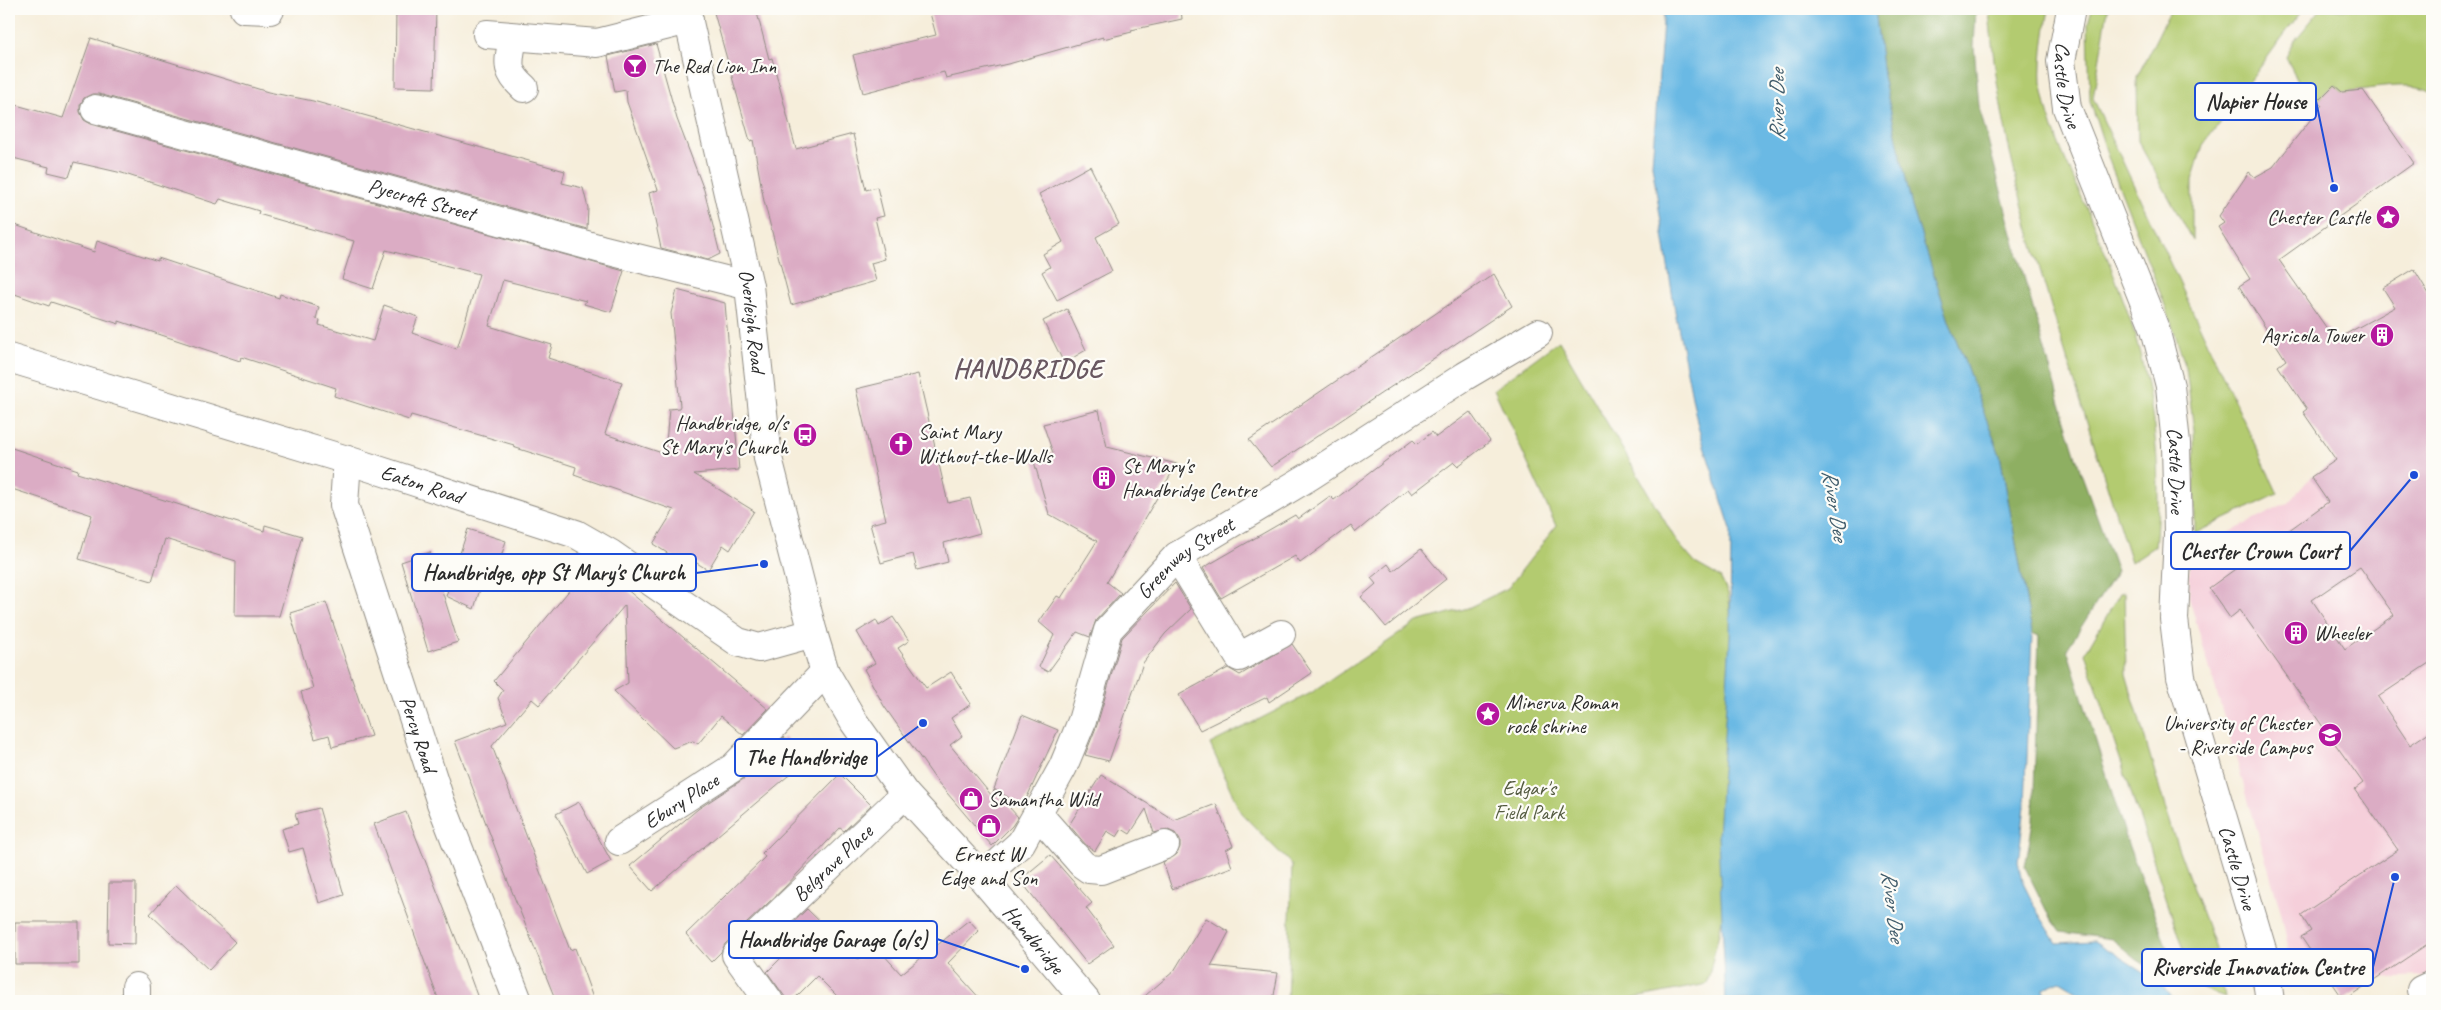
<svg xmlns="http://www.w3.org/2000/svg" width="2441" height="1010" font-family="Caveat,sans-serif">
  <rect width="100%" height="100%" fill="#fdfcf7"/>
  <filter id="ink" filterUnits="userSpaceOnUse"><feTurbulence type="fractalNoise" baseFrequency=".02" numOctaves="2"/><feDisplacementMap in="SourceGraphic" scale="10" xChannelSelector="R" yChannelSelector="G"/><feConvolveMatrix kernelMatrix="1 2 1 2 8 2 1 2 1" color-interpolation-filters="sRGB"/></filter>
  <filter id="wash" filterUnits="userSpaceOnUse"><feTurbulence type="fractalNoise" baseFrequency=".0096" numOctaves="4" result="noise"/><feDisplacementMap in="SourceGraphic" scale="20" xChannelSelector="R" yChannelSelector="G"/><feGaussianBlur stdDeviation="1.12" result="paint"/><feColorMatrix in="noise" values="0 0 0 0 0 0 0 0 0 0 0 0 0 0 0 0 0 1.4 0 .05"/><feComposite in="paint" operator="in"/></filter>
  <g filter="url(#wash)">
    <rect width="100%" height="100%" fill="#f6eedb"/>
    <path fill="#f5cfda" d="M2347,452L2432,571V972L2425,976L2295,981L2281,912L2189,598L2190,552L2288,503L2311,477Z"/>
    <path fill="#b3cb70" stroke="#6f7b4e" d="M1989,9H2049C2045,31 2039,70 2043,92C2049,125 2063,154 2076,184C2094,225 2111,265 2126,307C2152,383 2164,466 2155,546L2131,562C2109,492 2087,422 2065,352C2030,240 1997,126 1989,9Z
      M2092,9H2108L2093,98L2278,494L2195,533L2194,431L2186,368L2168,313L2110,163L2090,101L2088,23Z
      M2171,9H2303L2203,145L2192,180V240L2138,141L2137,77Z
      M2321,9H2432V92C2413,80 2373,89 2351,91L2345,95L2334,85L2318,101L2299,83L2286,57L2295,40Z
      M1559,341L1677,542L1695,563L1720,577L1728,593L1731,615L1723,916L1707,984L1620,1001H1287L1292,865L1241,813L1210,744L1311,693L1417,622L1468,608L1508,588L1556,526L1494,389Z
      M2124,592L2126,674L2173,834L2218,956L2225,997L2195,986L2085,653L2120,593Z"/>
    <path fill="#8eaf62" stroke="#5c6d46" d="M1875,9H1976L1974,46L1979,106L2012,234L2062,411L2080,470L2117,571L2067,649L2129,847L2182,988L2136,959L2112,939L2060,932L2050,918L2025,867L2033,822L2039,636L2032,633L2000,455L1949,321L1912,207L1883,76Z"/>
    <path fill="#6ab9e4" stroke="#4a7288" d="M1664,9H1875L1883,76L1912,207L1949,321L2000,455L2032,633L2025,806L2018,862L2022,881L2037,911L2057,943L2095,941L2151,977L2177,1001H2112L2082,994L2060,981L2044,988L2045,1001H1726L1718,837L1730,637L1731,529L1698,427L1675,311L1652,164Z"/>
    <g id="blocks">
      <path fill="#dbacc4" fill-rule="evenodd" d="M396,9H436L434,88L395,87Z
        M713,9H756L769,59L772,58L796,149L853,134L866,190L877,187L884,216L875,218L885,259L871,263L876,281L791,305L764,201L753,140L750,141Z
        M945,9H1181L1182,19L1131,30L1132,32L1103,39V37L1012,63L946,78L944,72L863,93L853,55L936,35L930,13Z
        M91,38L268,92L313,101L565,171L562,183L583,188L588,208L587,229L99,94H92L84,98L80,105V112L84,120L91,124L624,271L611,312L584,304L586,301L503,280L489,326L552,345L548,358L622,382L605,434L665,454L669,409L679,408L680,406L671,313L677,290L725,303L739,470L694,474L754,511L730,550L723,545L708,570L692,560L688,566L653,544L674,510L574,475L576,467L513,447L514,445L411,415L409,420L334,396L336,388L241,357L240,361L119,321V324L51,302L49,306L9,292V223L94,252L97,241L158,261V258L279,298L280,294L319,307L316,319L320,320L319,325L373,341L384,305L418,317L412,333L457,349L479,274L386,250L373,289L342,279L354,241L258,214L259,211L220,199L217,204L122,173L74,162L69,177L48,172L49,167L9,157V103L63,118Z
        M656,44L677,119L704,190L720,254L708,260L661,248L649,193L658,190L627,102L626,90L615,92L608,56Z
        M2334,85L2342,92L2363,90L2414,163L2279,260L2335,340L2395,307L2383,288L2414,269L2432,299V661L2378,697L2410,745L2432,730V941L2344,1000L2301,937L2311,931L2301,915L2398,850L2355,789L2363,783L2240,610L2230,618L2209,588L2328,502L2311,477L2336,460L2303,412L2307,409L2278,366L2286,360L2239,286L2250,279L2218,227L2224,223L2219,216L2249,172L2255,177L2273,167L2322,105L2318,101ZM2360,567L2394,615L2345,649L2312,600Z
        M1090,166L1119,224L1096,237L1112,271L1057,300L1042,272L1050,267L1043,254L1063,242L1039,194Z
        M1494,274L1512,306L1271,467L1249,440Z
        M1067,309L1086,350L1064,363L1043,321Z
        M918,374L948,503L970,498L980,533L944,543L948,562L917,570L913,554L881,563L870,524L886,520L856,389Z
        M1099,410L1107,447L1177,464L1107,582L1121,593L1096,620L1090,637L1077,632L1048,672L1039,667L1054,635L1039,622L1057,596L1061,598L1097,541L1049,514L1033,458L1053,453L1043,424Z
        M1470,412L1490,441L1474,454L1458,466L1454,462L1412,494L1408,489L1356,532L1351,525L1300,563L1295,556L1221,598L1203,568L1295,515L1298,519L1330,496L1334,500L1413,440L1417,444L1432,432L1436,437Z
        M9,447L78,470L77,473L264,531L265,525L302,536L279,616H235L236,561L165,539L152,581L79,559L92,515L9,488Z
        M468,529L506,541L493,582L483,579L474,609L446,596Z
        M1421,549L1446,579L1386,627L1361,597L1376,584L1371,578L1388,564L1393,571Z
        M430,552L458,642L428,651L401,562Z
        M594,568L625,588L768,709L743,735L721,716L698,744L693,741L673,748L614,691L628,683L625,605L539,705L532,699L492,746L570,950L575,948L594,1001H556L505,874L455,741L507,722L498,698L503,690L494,681L577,581Z
        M1175,583L1191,609L1165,634L1143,663L1109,761L1085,755L1097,725L1122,638Z
        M326,602L371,736L332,747L329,735L315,739L301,692L313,688L290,613Z
        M893,617L909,641L898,648L926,688L951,672L971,704L951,718L962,736L950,745L992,796L994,790L1018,817L1012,826L992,846L936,780L884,706L864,669L875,663L857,632L876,620L879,626Z
        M1292,644L1312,673L1269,702L1267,697L1200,730L1179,695L1228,668L1240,675Z
        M1022,715L1058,730L1023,806L994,789Z
        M784,737L808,759L652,891L630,866L698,809L745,778Z
        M840,774L871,805L844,831L840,828L785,887L725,944L721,952L711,962L686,934L765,857L762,853Z
        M1101,775L1174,820L1216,804L1233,846L1226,850L1232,867L1172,889L1163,862L1177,854L1180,847V840L1175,833L1168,830L1154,833L1146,809L1130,834L1122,829L1117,837L1107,831L1095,851L1086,845L1069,825Z
        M579,802L611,861L587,874L556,814Z
        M319,808L344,895L319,903L303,848L289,852L282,829L298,824L295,814Z
        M406,812L460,949L479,1001H439L374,824Z
        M1050,855L1092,903L1086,908L1114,945L1087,964L1020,880Z
        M109,883H136L135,944L108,943Z
        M176,885L235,942L209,970L150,914Z
        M807,909L858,959L873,943L901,974L969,920L979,931L948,963L982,1001H842L817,976L792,1001H788L767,972L791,948L779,936Z
        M1206,918L1229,932L1211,966L1278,973L1273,1001H1139L1174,971Z
        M15,922H79V964H15Z"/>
    </g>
  </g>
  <g filter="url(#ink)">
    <use href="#blocks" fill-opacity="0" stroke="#908c83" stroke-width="1"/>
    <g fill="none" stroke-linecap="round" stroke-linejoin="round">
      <g stroke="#908c83" stroke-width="30">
        <g id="minor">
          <path d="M244,9L270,10"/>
          <path id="s1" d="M686,9L749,286L768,458L813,633L825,672L854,722L905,794L982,878L1086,1001"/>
          <path id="s2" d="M2071,9L2061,61L2067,108L2155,329L2170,386L2176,444L2178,535L2174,619L2181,677L2263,953L2270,1001"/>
          <path d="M487,34L597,43L689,20"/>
          <path d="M513,37C509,62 504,70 524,88"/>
          <path id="s3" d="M95,109L601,249L749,286"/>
          <path id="s4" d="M9,358L347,460L576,534L611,554L738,642L759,648L813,633"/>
          <path id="s5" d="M347,460L344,505L441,803L518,1001"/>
          <path d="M1177,556L1239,657L1281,634"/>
          <path d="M1038,814L1082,864L1089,869L1101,870L1165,845"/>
          <path id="s6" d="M619,841L734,767L825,672"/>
          <path id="s7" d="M982,878L1021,843L1063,767L1082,721L1108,630L1177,556L1310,476L1465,376L1538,333"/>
          <path d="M136,1001V987"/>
          <path id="s8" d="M769,1001L736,955L905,794"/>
          <path d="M2426,1001L2421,990L2432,985"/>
        </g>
      </g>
      <use href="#minor" stroke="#fff" stroke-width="28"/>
    </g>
  </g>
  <defs>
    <g id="bar-disc" transform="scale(1.25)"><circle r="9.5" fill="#b5179e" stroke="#fdfcf7"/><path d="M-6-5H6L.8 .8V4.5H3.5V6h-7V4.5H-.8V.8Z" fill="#fff"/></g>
    <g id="sight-disc" transform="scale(1.25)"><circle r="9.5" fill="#b5179e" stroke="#fdfcf7"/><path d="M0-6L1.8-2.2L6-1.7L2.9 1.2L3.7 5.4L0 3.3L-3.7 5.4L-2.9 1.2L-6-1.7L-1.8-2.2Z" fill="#fff"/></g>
    <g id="building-disc" transform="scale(1.25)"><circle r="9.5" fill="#b5179e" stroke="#fdfcf7"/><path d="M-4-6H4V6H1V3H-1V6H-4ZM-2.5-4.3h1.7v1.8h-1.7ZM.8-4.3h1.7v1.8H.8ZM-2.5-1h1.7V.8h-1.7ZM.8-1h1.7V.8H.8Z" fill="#fff"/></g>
    <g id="bus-disc" transform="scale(1.25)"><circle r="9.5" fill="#b5179e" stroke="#fdfcf7"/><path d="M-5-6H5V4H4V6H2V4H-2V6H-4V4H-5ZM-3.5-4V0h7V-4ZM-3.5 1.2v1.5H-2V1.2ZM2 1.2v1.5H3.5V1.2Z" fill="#fff"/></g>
    <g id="church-disc" transform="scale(1.25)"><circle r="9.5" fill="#b5179e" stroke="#fdfcf7"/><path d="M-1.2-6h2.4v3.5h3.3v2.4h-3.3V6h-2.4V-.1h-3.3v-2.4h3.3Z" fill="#fff"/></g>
    <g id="university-disc" transform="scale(1.25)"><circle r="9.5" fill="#b5179e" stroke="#fdfcf7"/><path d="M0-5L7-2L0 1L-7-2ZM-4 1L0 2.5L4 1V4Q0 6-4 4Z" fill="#fff"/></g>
    <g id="shop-disc" transform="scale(1.25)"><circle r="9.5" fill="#b5179e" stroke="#fdfcf7"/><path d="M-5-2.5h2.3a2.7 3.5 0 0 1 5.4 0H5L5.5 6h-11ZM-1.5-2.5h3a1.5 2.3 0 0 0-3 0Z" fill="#fff"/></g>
  </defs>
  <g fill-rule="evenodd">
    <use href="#bar-disc" x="635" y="66"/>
    <use href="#sight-disc" x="2388" y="217"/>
    <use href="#building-disc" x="2382" y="335"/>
    <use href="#bus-disc" x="805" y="435"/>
    <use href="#church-disc" x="901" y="444"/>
    <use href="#building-disc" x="1104" y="478"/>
    <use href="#building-disc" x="2296" y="633"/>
    <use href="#sight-disc" x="1488" y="714"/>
    <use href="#university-disc" x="2330" y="735"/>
    <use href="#shop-disc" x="971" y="799"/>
    <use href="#shop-disc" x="989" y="826"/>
  </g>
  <g text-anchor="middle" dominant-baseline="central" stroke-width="4.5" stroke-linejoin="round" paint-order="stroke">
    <g font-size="21" fill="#2b2b2b" stroke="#fdfcf7" text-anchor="start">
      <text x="652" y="66">The Red Lion Inn</text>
      <text x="2370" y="217" text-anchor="end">Chester Castle</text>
      <text x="2364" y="335" text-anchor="end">Agricola Tower</text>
      <text x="788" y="423" text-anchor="end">Handbridge, o/s<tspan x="788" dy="24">St Mary's Church</tspan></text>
      <text x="918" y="432">Saint Mary<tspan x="918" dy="24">Without-the-Walls</tspan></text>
      <text x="1122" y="466">St Mary's<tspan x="1122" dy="24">Handbridge Centre</tspan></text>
      <text x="2314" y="633">Wheeler</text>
      <text x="1506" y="702">Minerva Roman<tspan x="1506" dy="24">rock shrine</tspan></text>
      <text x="2312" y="723" text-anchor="end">University of Chester<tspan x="2312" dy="24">- Riverside Campus</tspan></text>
      <text x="988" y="799">Samantha Wild</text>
      <text x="989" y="854" text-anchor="middle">Ernest W<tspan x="989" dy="24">Edge and Son</tspan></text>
    </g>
    <g font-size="21" fill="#2b2b2b" stroke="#fdfcf7">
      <text stroke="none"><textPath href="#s2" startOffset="78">Castle Drive</textPath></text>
      <text stroke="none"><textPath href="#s3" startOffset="339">Pyecroft Street</textPath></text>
      <text stroke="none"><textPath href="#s1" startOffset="319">Overleigh Road</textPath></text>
      <text stroke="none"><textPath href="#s2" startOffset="482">Castle Drive</textPath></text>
      <text stroke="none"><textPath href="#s4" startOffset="432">Eaton Road</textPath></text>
      <text stroke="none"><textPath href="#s7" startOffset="390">Greenway Street</textPath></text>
      <text stroke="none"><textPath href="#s5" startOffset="286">Percy Road</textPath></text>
      <text stroke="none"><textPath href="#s6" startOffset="74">Ebury Place</textPath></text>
      <text stroke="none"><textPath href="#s8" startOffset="190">Belgrave Place</textPath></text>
      <text stroke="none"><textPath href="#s2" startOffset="888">Castle Drive</textPath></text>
      <text stroke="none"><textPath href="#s1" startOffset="1019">Handbridge</textPath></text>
    </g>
    <g font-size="21" fill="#545b40" stroke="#fdfcf7">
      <text x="1529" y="788">Edgar's<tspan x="1529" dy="24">Field Park</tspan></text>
    </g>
    <g font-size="22" font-style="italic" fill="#415d6c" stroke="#fdfcf7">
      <text transform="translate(1777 105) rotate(-90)">River Dee</text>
      <text transform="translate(1835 505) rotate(81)">River Dee</text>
      <text transform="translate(1893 906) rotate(83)">River Dee</text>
    </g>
    <g font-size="26" font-weight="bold" letter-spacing="1" fill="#695861" stroke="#fdfcf7">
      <text x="1028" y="368">HANDBRIDGE</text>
    </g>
  </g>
  <path fill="none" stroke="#1d4ed8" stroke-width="2" d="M2334 188L2316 101M2414 475L2350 551M764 564L696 573M923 723L877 757M1025 969L937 939M2395 877L2373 967"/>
  <g fill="#1d4ed8" stroke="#fdfcf7" stroke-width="2">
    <circle cx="2334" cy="188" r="5"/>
    <circle cx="2414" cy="475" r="5"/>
    <circle cx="764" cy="564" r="5"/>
    <circle cx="923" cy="723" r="5"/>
    <circle cx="1025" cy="969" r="5"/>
    <circle cx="2395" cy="877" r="5"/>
  </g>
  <g fill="#fdfcf7" stroke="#1d4ed8" stroke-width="2">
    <rect x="2195" y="83" width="121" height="37" rx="5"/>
    <rect x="2171" y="532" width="179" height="37" rx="5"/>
    <rect x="412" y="554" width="284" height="37" rx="5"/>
    <rect x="735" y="739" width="142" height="37" rx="5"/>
    <rect x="729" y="921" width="208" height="37" rx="5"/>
    <rect x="2142" y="949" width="231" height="37" rx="5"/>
  </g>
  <g font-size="22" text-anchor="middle" font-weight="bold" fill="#2b2b2b">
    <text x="2256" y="109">Napier House</text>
    <text x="2260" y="559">Chester Crown Court</text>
    <text x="554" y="580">Handbridge, opp St Mary's Church</text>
    <text x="806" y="765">The Handbridge</text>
    <text x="833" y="947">Handbridge Garage (o/s)</text>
    <text x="2258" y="975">Riverside Innovation Centre</text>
  </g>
  <rect width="2441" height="1010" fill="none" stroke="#fdfcf7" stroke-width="30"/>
</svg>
